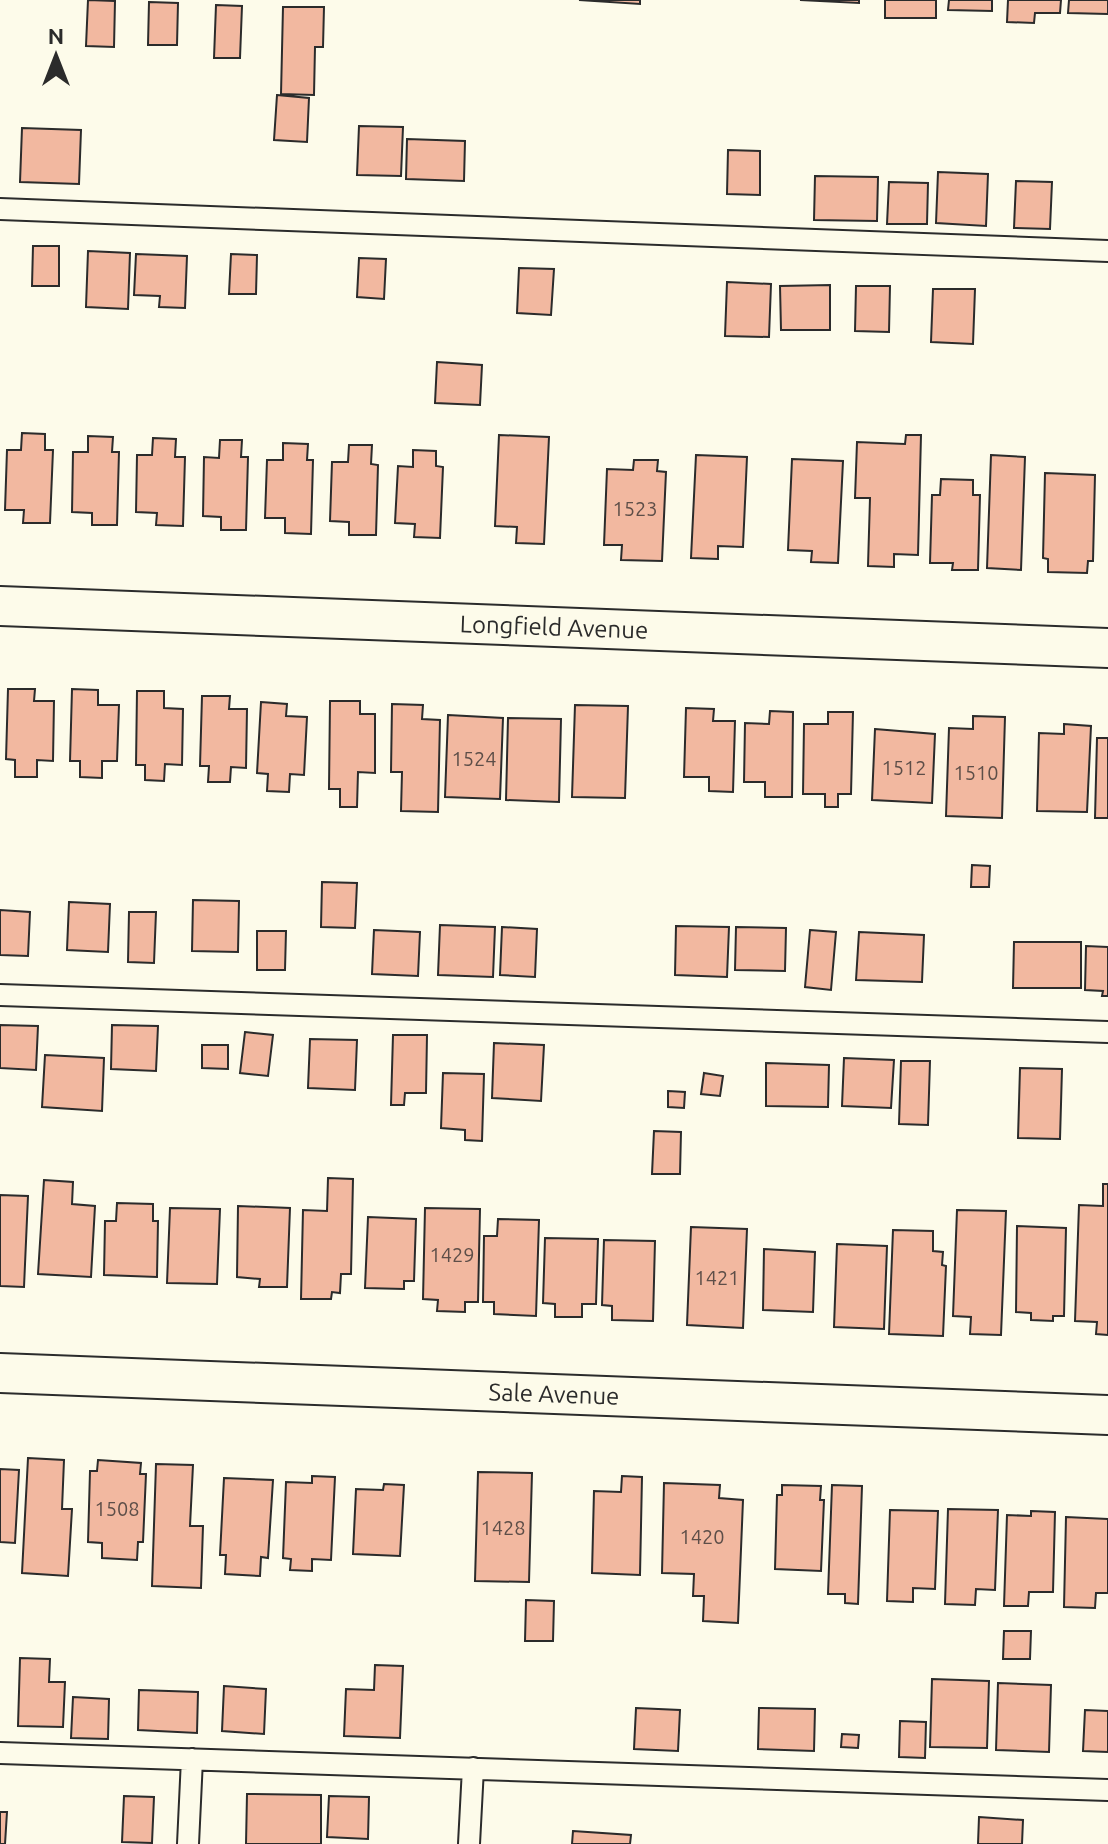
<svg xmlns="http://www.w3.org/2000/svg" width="1108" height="1844" font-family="Ubuntu,sans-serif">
  <rect width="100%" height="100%" fill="#fdfbea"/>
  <path fill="#f2b8a0" stroke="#2b2b2b" stroke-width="2" d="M88,0L115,1L114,47L86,46Z
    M579,0H640V4Z
    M800,0H859V3Z
    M885,0H936V18H885Z
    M949,0H992V11L948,10Z
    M1008,0H1061L1060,13H1035L1034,23L1007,22Z
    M1069,0H1108V14L1068,13Z
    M149,2L178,3L177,45H148Z
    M216,5L242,6L240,58H214Z
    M283,7H324L323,47H315L314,95L281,94Z
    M277,95L309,98L307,142L274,140Z
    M359,126L403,127L401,176L357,175Z
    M22,128L81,130L79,184L20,182Z
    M407,139L465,141L464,181L406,179Z
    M728,150L760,151V195L727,194Z
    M938,172L988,174L986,226L936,223Z
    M815,176L878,177L877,221L814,220Z
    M1016,181L1052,182L1050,229L1014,228Z
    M889,182L928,183L927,224H887Z
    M33,246H59V286H32Z
    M88,251L130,253L128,309L86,307Z
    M136,254L187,256L185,308L159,307L160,296L134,295Z
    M231,254L257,255L256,294H229Z
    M359,258L386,259L384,299L357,297Z
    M519,268L554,269L551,315L517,313Z
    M727,282L771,284L769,337L725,336Z
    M830,285V330H781L780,286Z
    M856,286H890L889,332L855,331Z
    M933,289H975L973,344L931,342Z
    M437,362L482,365L480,405L435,403Z
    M22,433L45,434V450H53L50,523H23L24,510H5L7,450H21Z
    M499,435L549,437L544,544L516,543L517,527L495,526Z
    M906,435H921L918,555L894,554V567L868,566L870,498H855L857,442L905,444Z
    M88,436L113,437L112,452H119L117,525H92V513L72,512L73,452H88Z
    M153,438L176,439L175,457H185L183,526L156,525L157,513L136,512L137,455H152Z
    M220,440H242L241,457H248L246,530H221V517L203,516L204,457L219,458Z
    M283,443L308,444L307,460H313L311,534L285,533V518H265L267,460H283Z
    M349,445H372L371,464L378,465L376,535H349V522L330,521L332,462H348Z
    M413,450L436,451V466L443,467L440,538L414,537L415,524L395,523L398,466L413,467Z
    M696,455L747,457L743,547L718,546V559L691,558Z
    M991,455L1025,457L1021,570L987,568Z
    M792,459L843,461L838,563L811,562L812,551L788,550Z
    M634,460H658L657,471L666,472L662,561L621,560L622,545H604L607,469L633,470Z
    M1045,473L1095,475L1093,561H1088L1087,573L1048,572V559L1043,558Z
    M941,479L973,480V495H980L978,570H952L953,563H930L932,495H940Z
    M8,689H35L34,701H54L53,761L37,760V777H15V760L6,759Z
    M72,689L98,690V705H119L117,761H102V778L80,777V761H70Z
    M137,691H164V708L183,709L182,765L165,764L164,781L145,780V765H136Z
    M202,696H230L229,709H247L246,768L231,767L230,782H208L209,766H200Z
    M330,701H360V714H375V773L358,772L357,807H340V789H329Z
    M261,702L287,704L286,716L307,717L304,775L290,774L289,792L267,791L268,774L257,773Z
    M392,704L423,705L422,719L440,720L438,812L401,811L402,772H391Z
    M575,705L628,706L625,798L572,797Z
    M686,708L714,709L713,721H735L733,792L709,791V777H684Z
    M770,711L793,712L792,797H765V782H744L745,723L769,724Z
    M828,712H853L851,794H838V807H825V794H803L804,724H828Z
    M448,715L503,718L500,799L445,797Z
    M973,716L1005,717L1002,818L946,816L949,728L973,729Z
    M508,718L561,719L559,802L506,800Z
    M1064,724L1091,726L1087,812L1037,811L1039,733L1064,734Z
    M875,729L935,734L932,803L872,800Z
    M1097,738H1108V818H1095Z
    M972,865L990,866L989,887H971Z
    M322,882L357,883L355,928L321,927Z
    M193,900L239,901L238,952L192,951Z
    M69,902L110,904L108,952L67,950Z
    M0,910L30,912L28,956L0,955Z
    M129,912H156L154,963L128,962Z
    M440,925L495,927L493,977L438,975Z
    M676,926L729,927L727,977L675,975Z
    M502,927L537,929L535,977L500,975Z
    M736,927L786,928L785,971L735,970Z
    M374,930L420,932L418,976L372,974Z
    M810,930L836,932L831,990L805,987Z
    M257,931H286L285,970H257Z
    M859,932L924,935L922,982L856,980Z
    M1014,942H1081V988H1013Z
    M1086,946L1108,947V996H1102L1103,991L1085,990Z
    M0,1025L38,1026L36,1070L0,1068Z
    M112,1025L158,1026L156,1071L111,1069Z
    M245,1032L273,1035L268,1076L240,1073Z
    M393,1035H427L426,1093H405L404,1105H391Z
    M310,1039L357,1040L355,1090L308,1088Z
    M494,1043L544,1045L541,1101L492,1098Z
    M202,1045H228V1069L202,1068Z
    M45,1055L104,1058L102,1111L42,1107Z
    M844,1058L894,1060L891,1108L842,1106Z
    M901,1061H930L928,1125L899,1124Z
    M766,1063L829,1065L828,1107L766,1106Z
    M1020,1068L1062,1069L1060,1139L1018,1138Z
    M443,1073L484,1074L482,1141L465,1140V1130L441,1128Z
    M704,1073L723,1076L720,1096L701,1094Z
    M668,1091L685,1092L684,1108L668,1107Z
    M654,1131L681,1132L680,1174H652Z
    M328,1178L353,1179L351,1274H341L340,1293L332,1292L331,1299H301L303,1210L327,1211Z
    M44,1180L73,1182L72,1204L95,1206L91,1277L38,1274Z
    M1103,1184H1108V1335L1096,1334L1097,1322L1075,1321L1079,1205L1103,1206Z
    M0,1195L28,1196L24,1287L0,1286Z
    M117,1203L153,1204V1221H158L157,1277L104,1275L105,1221H116Z
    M238,1206L290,1208L287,1287H259L260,1279L237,1277Z
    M170,1208L220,1209L217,1284L167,1283Z
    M425,1208L480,1209L478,1302H465V1312L437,1311L438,1300L423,1299Z
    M957,1210L1006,1211L1001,1335L970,1334L971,1317L953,1316Z
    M368,1217L416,1219L414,1281H404V1289L365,1288Z
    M498,1219L539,1220L536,1316L494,1314V1302H483L484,1236H497Z
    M1017,1226L1066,1228L1064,1316H1053V1321L1031,1320V1313L1016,1312Z
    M691,1227L747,1229L743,1328L687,1325Z
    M893,1230L933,1231V1251L943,1252L942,1265L946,1266L943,1336L889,1334Z
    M545,1238L598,1239L596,1304H582V1317H555V1304L543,1303Z
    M604,1240L655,1241L653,1321L612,1320V1306L602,1305Z
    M837,1244L887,1246L884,1329L834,1327Z
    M764,1249L815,1252L813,1312L763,1310Z
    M28,1458L64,1460L62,1509H72L68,1576L22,1573Z
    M98,1460L141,1463L140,1474H146L143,1542H138L137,1560L102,1558V1543L88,1542L90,1471H97Z
    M156,1464L193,1465L190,1526H203L201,1588L152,1586Z
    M0,1469L19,1470L15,1543L0,1542Z
    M478,1472L532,1473L529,1582L475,1581Z
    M312,1476L335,1477L331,1560L312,1559V1571L290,1570L291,1559L283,1558L286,1482L312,1483Z
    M622,1476L642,1477L640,1575L592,1573L594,1491L621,1492Z
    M224,1478L273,1480L268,1558L261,1557L260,1576L225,1574L226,1555H220Z
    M664,1483L720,1485L719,1498L743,1500L738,1623L703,1621L704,1596H693L694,1574L662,1573Z
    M384,1484L404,1485L400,1556L353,1554L356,1489L383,1490Z
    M782,1485L821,1486L820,1500H824L821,1571L775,1569L777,1495H782Z
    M832,1485L862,1486L858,1604L845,1603V1594H828Z
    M948,1509L998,1510L995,1590L976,1589L975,1605L945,1604Z
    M890,1510L938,1511L935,1589L913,1588V1602L887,1601Z
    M1031,1511L1055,1512L1053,1592H1029L1028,1606H1004L1007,1515L1031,1516Z
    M1066,1517L1108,1519V1593H1096L1095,1608L1064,1607Z
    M526,1600L554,1601L553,1641H525Z
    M1004,1631H1031L1030,1659H1003Z
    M20,1658L50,1659L49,1682H65L63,1727L18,1726Z
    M375,1665L403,1666L400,1738L344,1736L346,1689L374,1690Z
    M932,1679L989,1681L987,1748L930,1747Z
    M998,1683L1051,1685L1049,1752L996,1750Z
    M224,1686L266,1689L264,1734L222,1731Z
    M139,1690L198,1692L197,1733L138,1730Z
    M73,1697L109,1699L108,1739L71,1738Z
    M636,1708L680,1710L678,1751L634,1749Z
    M759,1708L815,1709L814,1751L758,1749Z
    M1085,1710L1108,1711V1752L1083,1751Z
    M900,1721L926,1722L925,1758L899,1757Z
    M842,1734L859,1735L858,1748L841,1747Z
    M247,1794L321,1795V1844H246Z
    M124,1796L154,1797L152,1843L122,1842Z
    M329,1796L369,1797L368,1839L327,1837Z
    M0,1812H7L5,1844H0Z
    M979,1817L1023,1820L1022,1844H978Z
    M573,1831L631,1835L630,1844H572Z"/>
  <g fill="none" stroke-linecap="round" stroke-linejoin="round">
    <g stroke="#2b2b2b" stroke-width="24">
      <path id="lane" d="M0,209L1108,251
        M0,995L1108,1032
        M0,1753L1108,1790
        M188,1844L192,1759
        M469,1844L473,1768"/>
    </g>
    <g stroke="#2b2b2b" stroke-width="42">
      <path id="street" d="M0,606L1108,648
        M0,1373L1108,1415"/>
    </g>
    <use href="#lane" stroke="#fdfbea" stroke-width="20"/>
    <use href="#street" stroke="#fdfbea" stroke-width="38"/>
  </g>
  <g text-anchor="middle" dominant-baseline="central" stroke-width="6" stroke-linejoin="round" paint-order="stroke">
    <g font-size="20" fill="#5d4e48">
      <text x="635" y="508">1523</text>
      <text x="474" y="758">1524</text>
      <text x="904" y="767">1512</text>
      <text x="976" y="772">1510</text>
      <text x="452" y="1254">1429</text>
      <text x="717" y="1277">1421</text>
      <text x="117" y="1508">1508</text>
      <text x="503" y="1527">1428</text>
      <text x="702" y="1536">1420</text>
    </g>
    <g font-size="24" fill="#2b2b2b" stroke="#fdfbea">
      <text transform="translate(554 627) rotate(2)">Longfield Avenue</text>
      <text transform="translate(554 1394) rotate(2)">Sale Avenue</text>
    </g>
  </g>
  <g transform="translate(56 56)" stroke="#fdfbea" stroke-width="6" paint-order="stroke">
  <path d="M0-6L14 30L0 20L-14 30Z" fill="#2b2b2b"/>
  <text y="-12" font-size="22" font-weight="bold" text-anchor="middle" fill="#2b2b2b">N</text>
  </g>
</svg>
